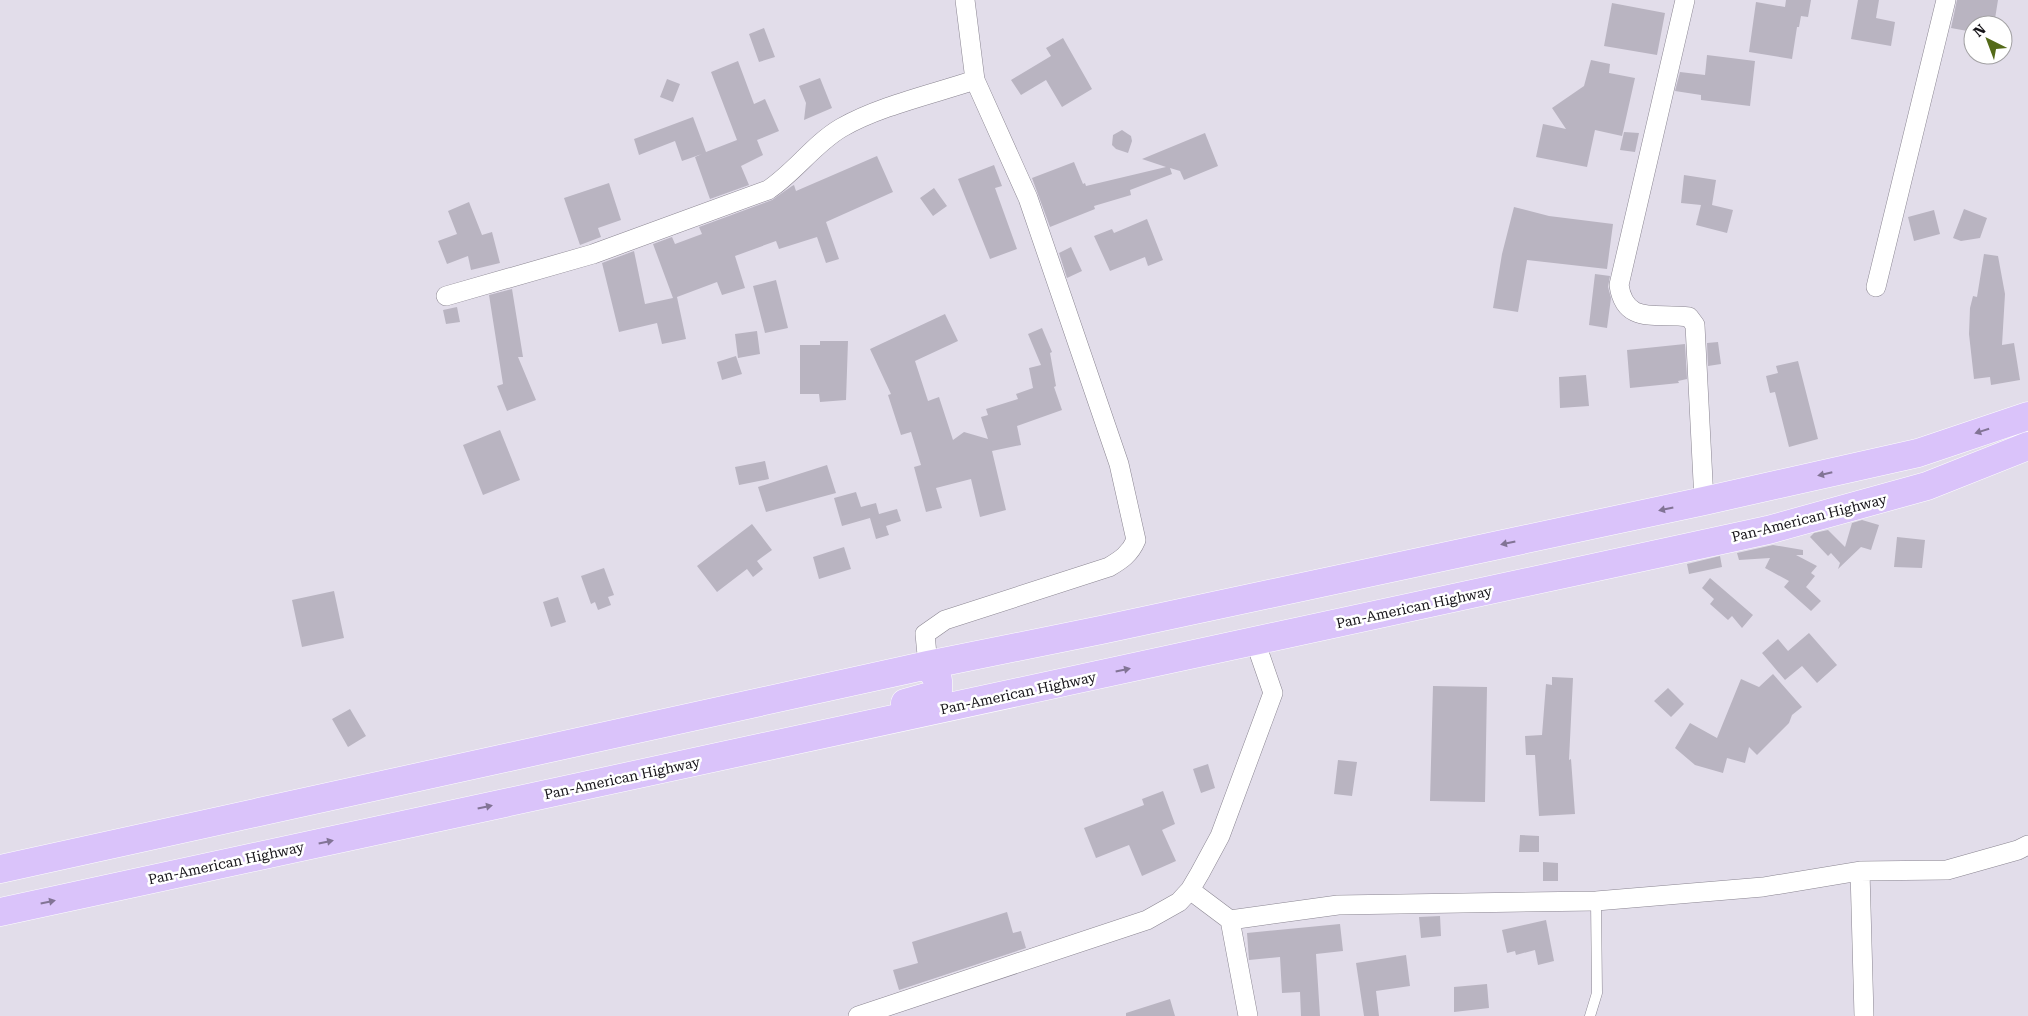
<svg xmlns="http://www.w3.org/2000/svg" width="2028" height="1016" font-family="'Roboto Serif',serif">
  <rect width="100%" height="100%" fill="#e2ddea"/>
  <path fill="#b9b4c1" d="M1786,0H1811L1808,17L1801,16L1799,27H1797L1792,59L1749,52L1756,2L1785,7Z
    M1858,0H1879L1876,18L1895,22L1891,46L1851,39Z
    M1957,0H1998L1994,25H1973V32L1951,28Z
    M1612,3L1665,13L1657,55L1604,46Z
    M764,28L775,57L759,62L749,34Z
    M1063,38L1092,89L1062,107L1046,80L1021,95L1011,80L1051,56L1046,48Z
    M1707,55L1755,61L1750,106L1701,100V95L1675,91L1680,72L1705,75Z
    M1591,60L1610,64L1609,73L1635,78L1622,136L1595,130L1587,167L1536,157L1543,124L1566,129L1552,108L1584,86Z
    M738,61L754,104L765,99L779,131L757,140L763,155L741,166L749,185L710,199L695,157L702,154L682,161L675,141L639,155L634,139L693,117L706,152L737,140L711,72Z
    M820,78L832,108L804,120L806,103L799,86Z
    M667,79L680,84L673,102L660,97Z
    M1122,130L1131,136L1132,141L1128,153L1116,149L1112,145L1113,135Z
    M1624,132L1639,133L1635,152L1620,150Z
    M1205,133L1218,166L1184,180L1180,171L1170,168L1172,174L1130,190L1131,195L1094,206L1095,209L1050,227L1032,178L1074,162L1083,184L1085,183L1086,186L1166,167L1142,159Z
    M877,156L893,192L826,222L839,259L826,263L817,237L779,249L776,241L735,256L745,288L722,295L717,282L677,297L686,339L662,344L657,323L619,332L602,263L634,251L645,304L673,298L653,244L672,237L675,244L702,234L699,227L772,200L792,186L794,185L796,191Z
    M994,165L1002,186L995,188L1017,249L990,259L958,179Z
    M1684,175L1716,180L1712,205L1733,210L1727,233L1696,225L1701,205L1681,203Z
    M609,183L621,220L598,228L601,237L580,245L564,198Z
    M934,188L947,206L933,216L920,198Z
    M469,202L482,235L492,232L500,263L471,270L468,256L447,264L438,241L457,234L448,211Z
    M1514,207L1549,216L1613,224L1607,269L1527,260L1518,312L1493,308L1502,254Z
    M1964,209L1987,218L1980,238L1961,241L1953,238Z
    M1934,210L1940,234L1914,241L1908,217Z
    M1147,219L1163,260L1148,266L1145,257L1110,271L1094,236L1112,229L1114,233Z
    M1071,247L1082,271L1067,278L1059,253Z
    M1984,254L1998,256L2005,294L2002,345L2014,343L2020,380L1991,385L1990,377L1974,379L1969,334L1970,308L1973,296L1977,297Z
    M1595,274L1610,276L1608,287L1611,298L1607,328L1589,325Z
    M776,280L788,328L765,333L753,286Z
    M512,289L523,357H518L536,400L507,411L497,386L503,384L489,295Z
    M457,307L460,322L446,324L443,310Z
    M945,314L958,341L915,361L928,401L939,397L953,440L964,432L988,439L981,417L988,415L986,409L1018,399L1016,394L1033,388L1029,368L1041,365L1028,334L1042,328L1052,352L1050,353L1056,386L1054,387L1062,410L1017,426L1021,445L992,451L1006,510L980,517L971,479L936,488L942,508L926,512L914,467L921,465L911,432L901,435L888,395L891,394L870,349Z
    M757,331L760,354L738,358L735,334Z
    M820,341H848L846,400L820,402L819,394H800V345H820Z
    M1718,342L1721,364L1708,366L1707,343Z
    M1685,344L1687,379L1678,381L1679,383L1630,388L1627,350Z
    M736,356L742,374L722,380L717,362Z
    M1798,361L1818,439L1789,447L1775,392L1770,393L1766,376L1778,373L1776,366Z
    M1586,375L1589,406L1560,408L1559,377Z
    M500,430L520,480L483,495L463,445Z
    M765,461L769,479L739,485L735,467Z
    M827,465L836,493L766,512L758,487Z
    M856,492L861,507L876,503L879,514L897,509L901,521L886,526L889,535L876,539L870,518L842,526L834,498Z
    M1862,520L1879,525L1871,550L1861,547L1838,569L1840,563L1831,553L1828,556L1810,537L1814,533L1828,530L1845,547L1852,523Z
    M752,524L772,550L757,561L763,569L753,577L747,569L717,592L697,566Z
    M1897,537L1925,540L1922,568L1894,567Z
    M1773,545L1803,550V555H1796L1817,566L1811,573L1815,576L1806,587L1821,601L1811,611L1784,587L1789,581L1765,568L1770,558L1739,560L1737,553Z
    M844,547L851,569L819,579L813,557Z
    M1720,556L1722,567L1689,574L1687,564Z
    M604,568L614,595L608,597L611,605L598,610L595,602L591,604L581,576Z
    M1710,578L1753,615L1742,628L1732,616L1728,620L1710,604L1714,599L1702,588Z
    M334,591L344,638L302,647L292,600Z
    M558,597L566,622L551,627L543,602Z
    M1809,633L1837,665L1817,683L1802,666L1785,680L1762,653L1778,639L1788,651Z
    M1773,674L1802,707L1792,715L1789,723L1757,755L1749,747L1745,763L1727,758L1723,773L1695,765L1675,748L1690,723L1717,738L1741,679L1759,687Z
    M1552,677L1573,678L1569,760L1571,759L1575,814L1539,816L1535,755H1526L1525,736L1542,735L1546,684L1552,685Z
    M1433,686L1487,687L1485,802L1430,801Z
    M1668,688L1684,704L1671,717L1654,701Z
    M350,709L366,736L348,747L332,719Z
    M1338,760L1357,762L1352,796L1334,794Z
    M1208,764L1215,788L1201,793L1193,769Z
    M1163,791L1175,824L1162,830L1176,861L1142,876L1129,845L1096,858L1084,828L1144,805L1142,799Z
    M1520,835L1539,836V852H1519Z
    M1543,862L1558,863V881H1543Z
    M1007,912L1013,933L1021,931L1026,948L899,990L893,970L918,963L912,942Z
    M1440,916L1441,936L1421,938L1419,917Z
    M1546,920L1554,961L1538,965L1535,950L1516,955L1515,951L1507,953L1502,930Z
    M1340,924L1343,951L1316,954L1320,1016H1301L1300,992L1282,993L1280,957L1249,960L1247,933Z
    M1406,955L1410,986L1376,991L1379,1016H1364L1356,963Z
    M1487,984L1489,1008L1454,1012V987Z
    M1170,999L1175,1016H1126V1013Z"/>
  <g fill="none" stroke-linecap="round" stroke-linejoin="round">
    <g stroke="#8a8591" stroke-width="11">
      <path id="lane" d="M1590,1016L1597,993L1596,901"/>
    </g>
    <g stroke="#8a8591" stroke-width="20">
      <path id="street" d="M1685,0L1619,285C1625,326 1657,312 1689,317L1695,325L1704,501
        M1876,287L1946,0
        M446,296L593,254L768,190C795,172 814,144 841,128C879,106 933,94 975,80
        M928,665L925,634L945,620L1109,567C1121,560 1130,554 1136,540L1119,464L1028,198L975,80L965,0
        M1860,871L1864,1016
        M1190,890L1230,920L1248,1016
        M1230,920L1338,905L1596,901L1763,887L1860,871L1947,870L2018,850L2028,845
        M858,1016L1147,920L1179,902L1190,890L1200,873L1220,836L1273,693L1255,641"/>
    </g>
    <g stroke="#fff" stroke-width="29">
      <path id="highway" d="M905,703L930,696L938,691V680L928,665
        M0,869L928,665L1101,630L1704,501L1918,453L2028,416
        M0,912L1768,530L1927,486L2028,446"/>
    </g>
    <use href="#lane" stroke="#fff" stroke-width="10"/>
    <use href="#street" stroke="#fff" stroke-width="19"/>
    <use href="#highway" stroke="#dac3fa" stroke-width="28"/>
  </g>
  <defs><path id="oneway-solid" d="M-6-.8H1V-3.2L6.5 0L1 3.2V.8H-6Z" transform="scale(1.25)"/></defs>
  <g fill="#827495">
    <use href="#oneway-solid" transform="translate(1982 431) rotate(162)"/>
    <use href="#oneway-solid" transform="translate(1825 474) rotate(167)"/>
    <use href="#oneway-solid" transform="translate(1666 509) rotate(168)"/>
    <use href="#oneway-solid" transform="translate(1508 543) rotate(168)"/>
    <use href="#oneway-solid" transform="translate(1123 670) rotate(-12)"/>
    <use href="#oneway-solid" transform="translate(485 807) rotate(-12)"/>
    <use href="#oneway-solid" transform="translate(326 842) rotate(-12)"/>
    <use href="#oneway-solid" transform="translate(48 902) rotate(-12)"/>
  </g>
  <g text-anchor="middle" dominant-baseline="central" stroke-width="5" stroke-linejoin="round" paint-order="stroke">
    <g font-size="14" fill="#161419" stroke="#fff">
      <text transform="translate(1809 518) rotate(-14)">Pan-American Highway</text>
      <text transform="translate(1414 607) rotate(-12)">Pan-American Highway</text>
      <text transform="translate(1018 693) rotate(-12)">Pan-American Highway</text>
      <text transform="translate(622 778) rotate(-12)">Pan-American Highway</text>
      <text transform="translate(226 863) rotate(-12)">Pan-American Highway</text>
    </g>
  </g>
  <g transform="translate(1988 40) rotate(318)"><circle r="24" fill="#ffffff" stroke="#a2a1a3"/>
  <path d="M0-4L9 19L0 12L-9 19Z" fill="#546a19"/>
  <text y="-8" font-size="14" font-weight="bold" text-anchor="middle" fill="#161419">N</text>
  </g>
</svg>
